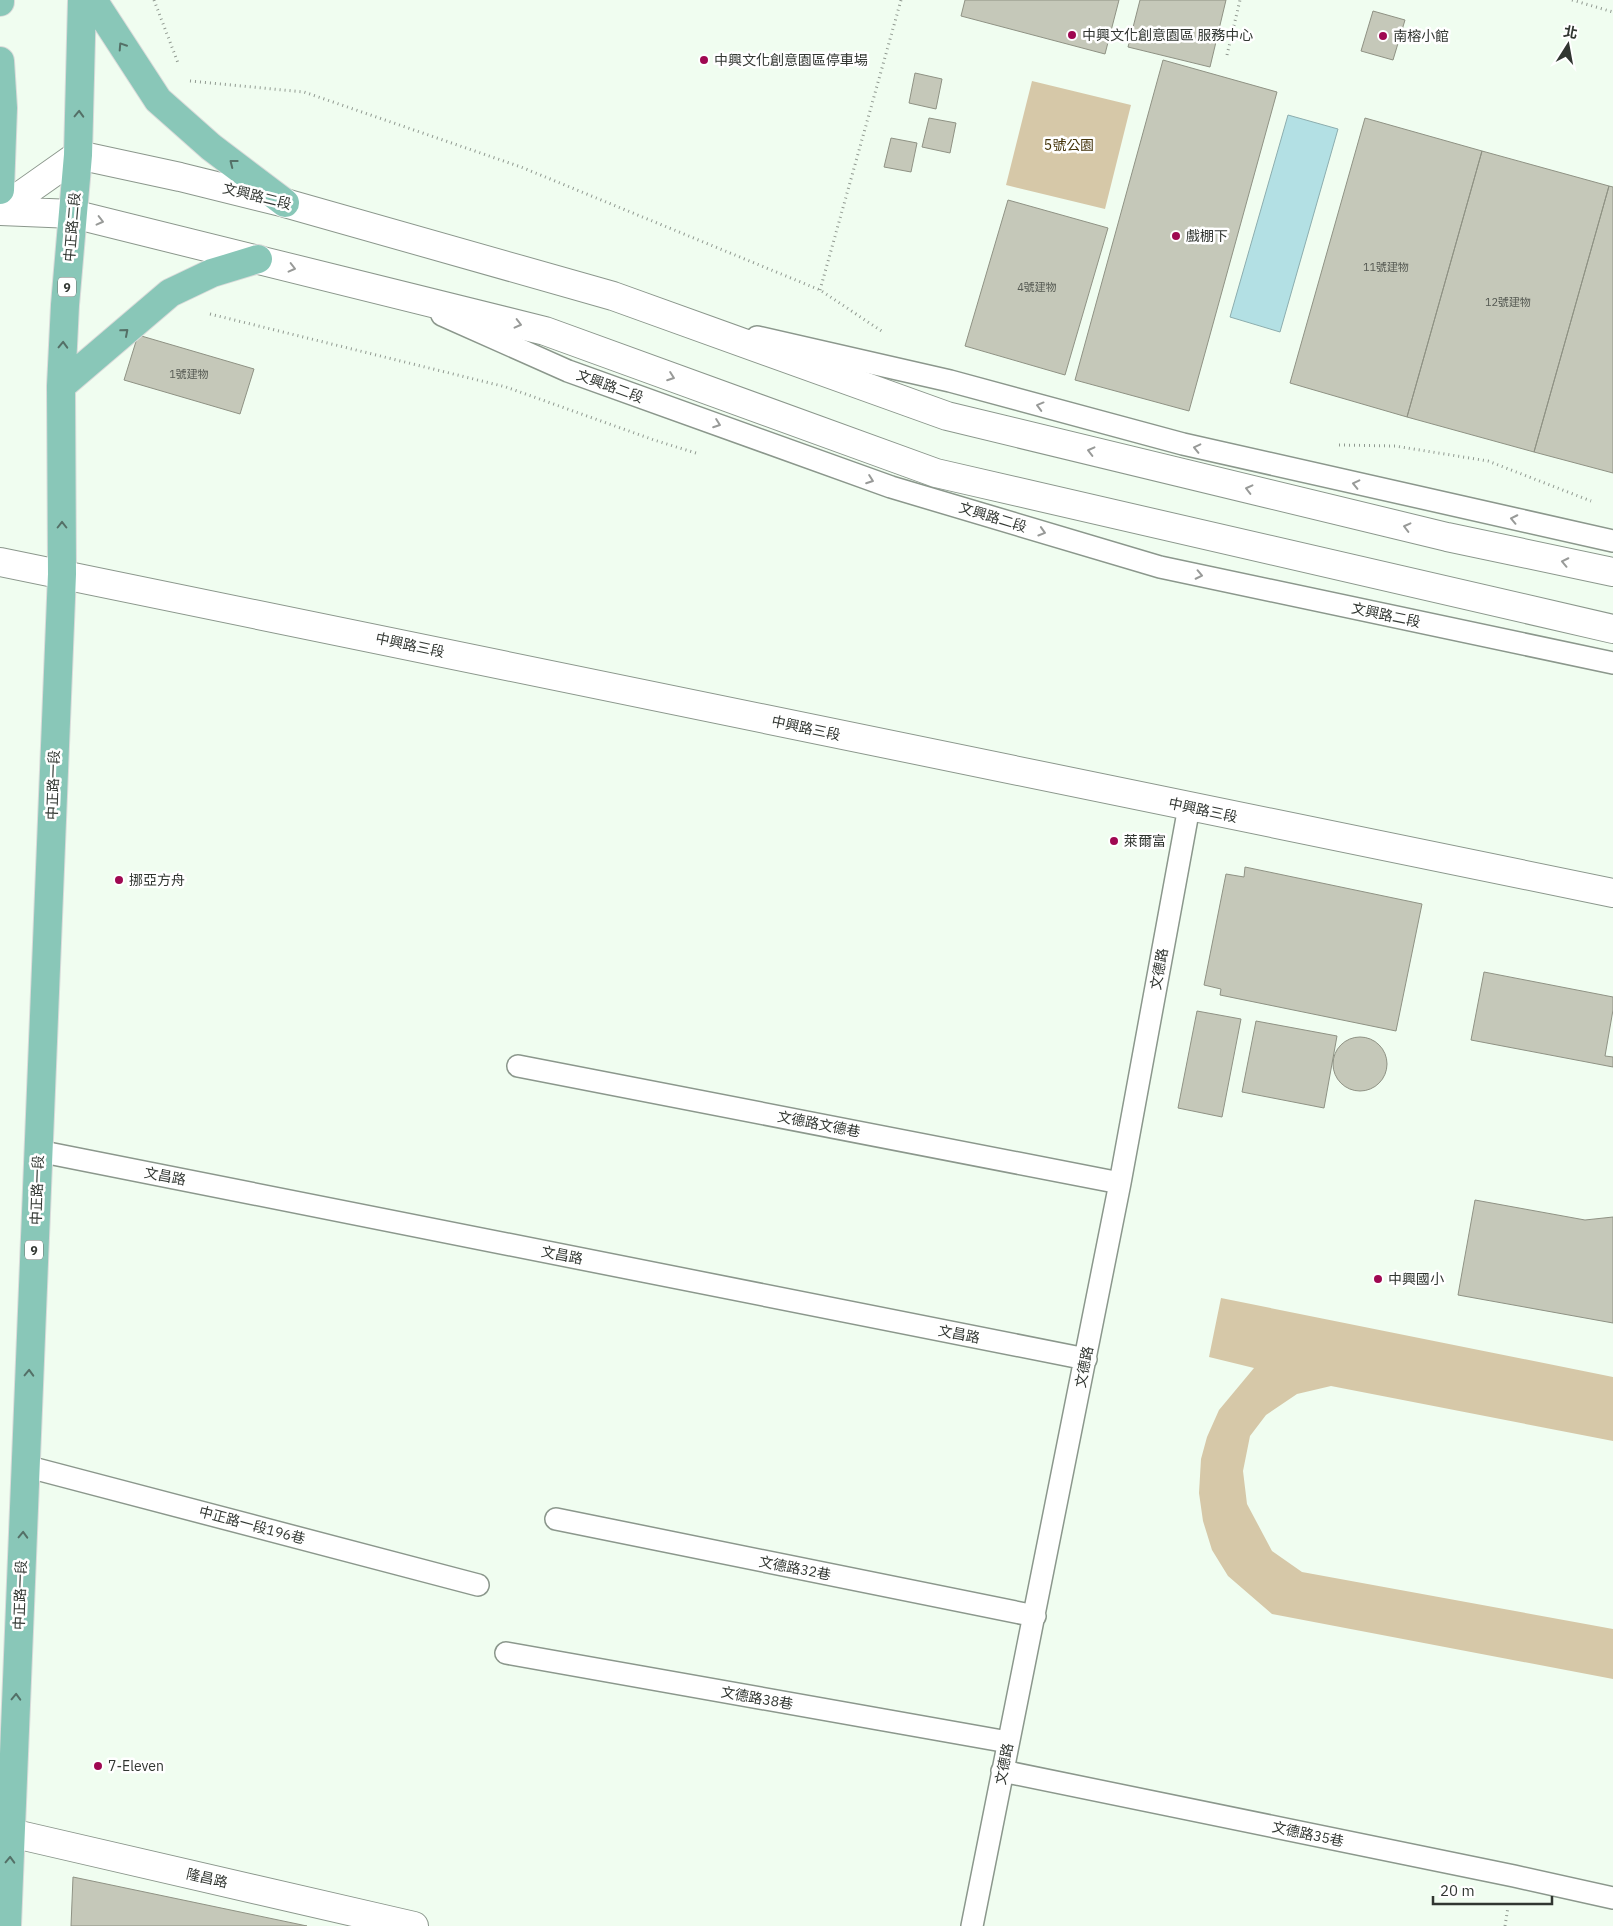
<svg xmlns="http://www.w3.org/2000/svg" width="1613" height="1926" font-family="'IBM Plex Sans','Noto Sans TC',sans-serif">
  <rect width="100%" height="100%" fill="#f0fdf0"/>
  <path fill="#d6c8a8" d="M1032,81L1131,105L1105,209L1006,185Z
    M1221,1298L1613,1377V1441L1331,1386L1297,1394L1266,1415L1250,1436L1243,1471L1247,1504L1272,1551L1302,1572L1613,1629V1679L1272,1614L1228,1576L1212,1550L1203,1521L1199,1493L1201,1459L1207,1437L1219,1410L1254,1368L1209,1357Z"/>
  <path fill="#b3e0e4" stroke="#8cadae" d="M1288,115L1338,129L1280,332L1230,317Z"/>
  <path fill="#c5c8b9" stroke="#8f9284" d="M965,0H1119L1105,54L961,16Z
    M1140,0H1226L1210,67L1128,47Z
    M1373,11L1405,20L1393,60L1361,51Z
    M1163,60L1277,92L1189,411L1075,380Z
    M915,73L942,79L936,109L909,103Z
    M929,118L956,123L950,153L922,147Z
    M1365,118L1482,151L1407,417L1290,383Z
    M891,138L917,143L911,172L884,167Z
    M1482,151L1609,186L1534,452L1407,417Z
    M1609,186L1613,187V473L1534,452Z
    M1008,200L1108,228L1065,375L965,346Z
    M138,335L254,369L240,414L124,380Z
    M1245,867L1422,904L1396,1031L1220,995L1221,989L1204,985L1226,874L1244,877Z
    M1484,972L1613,997V1010L1605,1056L1613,1057V1067L1471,1040Z
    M1197,1011L1241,1019L1222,1117L1178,1108Z
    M1256,1021L1337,1036L1324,1108L1242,1092Z
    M1333 1064a27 27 0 1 1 54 0a27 27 0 1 1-54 0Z
    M1475,1200L1585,1220L1613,1217V1323L1458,1295Z
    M73,1877L307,1926H71Z"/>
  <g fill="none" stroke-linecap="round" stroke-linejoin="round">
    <g stroke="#8b978c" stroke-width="24">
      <path id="lane" d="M442,315L568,371L891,487L1160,567L1613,663
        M757,337L950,381L1183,444L1613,541
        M518,1066L1120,1183
        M38,1151L1086,1359
        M25,1466L478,1585
        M556,1519L1035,1616
        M506,1653L1008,1742
        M1002,1771L1514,1876L1613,1898
        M972,1926L1120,1183L1189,807"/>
    </g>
    <g stroke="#8b978c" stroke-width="30">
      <path id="street" d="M0,1833H11L414,1926"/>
    </g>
    <g stroke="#8b978c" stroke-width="30">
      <path id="secondary" d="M0,210L78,155L180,177L285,203L613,296L947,416L1447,537L1613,572
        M0,211L73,214L545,331L936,473L1613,629
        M0,562L1613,893"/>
    </g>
    <g stroke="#dadbda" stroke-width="30">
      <path id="primary" d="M93,0L158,100L211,147L285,203
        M0,2V0
        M0,61L3,108L0,190
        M61,386L170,293L212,273L258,259
        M7,1926L62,574L61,386L65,305L78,155L82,0"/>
    </g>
    <path stroke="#919a91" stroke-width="3" stroke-dasharray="1 4" stroke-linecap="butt" d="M154,0L178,63
      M1572,0L1613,12
      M1227,55L1240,0
      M190,81L304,92L521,167L820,290L883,332
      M820,290L901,0
      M210,314L506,387L654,440L699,454
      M1339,445L1395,446L1488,461L1591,501
      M1505,1926L1508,1907"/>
    <use href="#lane" stroke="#fff" stroke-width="21"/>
    <use href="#street" stroke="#fff" stroke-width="28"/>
    <use href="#secondary" stroke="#fff" stroke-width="28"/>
    <use href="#primary" stroke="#89c7b8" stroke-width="28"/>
  </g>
  <defs><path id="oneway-chevron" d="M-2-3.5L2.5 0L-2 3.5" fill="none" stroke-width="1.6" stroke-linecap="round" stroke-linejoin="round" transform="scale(1.25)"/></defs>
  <g stroke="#547067">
    <use href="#oneway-chevron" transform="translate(122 46) rotate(-123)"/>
    <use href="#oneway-chevron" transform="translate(79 114) rotate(-88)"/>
    <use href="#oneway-chevron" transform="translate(233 163) rotate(-142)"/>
    <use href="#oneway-chevron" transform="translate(125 332) rotate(-41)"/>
    <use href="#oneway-chevron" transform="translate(63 345) rotate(-88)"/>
    <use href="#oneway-chevron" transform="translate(62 525) rotate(-90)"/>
    <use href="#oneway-chevron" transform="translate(29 1373) rotate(-88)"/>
    <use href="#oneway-chevron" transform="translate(23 1535) rotate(-88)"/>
    <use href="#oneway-chevron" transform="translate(16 1697) rotate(-88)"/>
    <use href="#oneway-chevron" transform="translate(10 1860) rotate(-88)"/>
  </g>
  <g stroke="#989a98">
    <use href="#oneway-chevron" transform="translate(100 221) rotate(14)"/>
    <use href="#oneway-chevron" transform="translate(292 268) rotate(14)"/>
    <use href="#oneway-chevron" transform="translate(518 324) rotate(14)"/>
    <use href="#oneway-chevron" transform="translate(671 377) rotate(20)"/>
    <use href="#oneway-chevron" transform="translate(1040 406) rotate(-165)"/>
    <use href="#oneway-chevron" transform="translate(717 424) rotate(20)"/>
    <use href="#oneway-chevron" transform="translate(1197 448) rotate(-167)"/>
    <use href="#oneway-chevron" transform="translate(1091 451) rotate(-166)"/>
    <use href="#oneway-chevron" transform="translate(870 480) rotate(20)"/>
    <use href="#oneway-chevron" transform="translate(1356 484) rotate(-167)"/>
    <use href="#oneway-chevron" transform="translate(1249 489) rotate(-166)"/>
    <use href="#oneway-chevron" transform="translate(1514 519) rotate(-168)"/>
    <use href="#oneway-chevron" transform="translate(1407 527) rotate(-166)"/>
    <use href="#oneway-chevron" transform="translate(1042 532) rotate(17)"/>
    <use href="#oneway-chevron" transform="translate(1565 562) rotate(-168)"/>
    <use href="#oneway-chevron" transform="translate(1199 575) rotate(12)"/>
  </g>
  <g fill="#9f0851" stroke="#fff" stroke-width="2">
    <circle cx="1072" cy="35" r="5"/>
    <circle cx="1383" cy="36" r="5"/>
    <circle cx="704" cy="60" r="5"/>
    <circle cx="1176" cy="236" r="5"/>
    <circle cx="1114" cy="841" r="5"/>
    <circle cx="119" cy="880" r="5"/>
    <circle cx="1378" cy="1279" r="5"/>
    <circle cx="98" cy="1766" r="5"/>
  </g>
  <g text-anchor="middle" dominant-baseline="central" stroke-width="5" stroke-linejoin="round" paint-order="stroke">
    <g font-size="11" fill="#565a53">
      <text x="1386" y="267">11號建物</text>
      <text x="1037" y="287">4號建物</text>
      <text x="1508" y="302">12號建物</text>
      <text x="189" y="374">1號建物</text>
    </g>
    <g fill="#fff" stroke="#6f726f" stroke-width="1">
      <rect x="58" y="277.5" width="18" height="19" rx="4"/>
      <rect x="25" y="1240.5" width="18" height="19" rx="4"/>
    </g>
    <g font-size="12" font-weight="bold" fill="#313631">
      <text x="67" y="287">9</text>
      <text x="34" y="1250">9</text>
    </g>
    <g font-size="14" fill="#313631" stroke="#fff" text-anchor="start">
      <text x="1082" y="35">中興文化創意園區 服務中心</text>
      <text x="1393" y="36">南榕小館</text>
      <text x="714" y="60">中興文化創意園區停車場</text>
      <text x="1186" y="236">戲棚下</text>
      <text x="1124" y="841">萊爾富</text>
      <text x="129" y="880">挪亞方舟</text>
      <text x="1388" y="1279">中興國小</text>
      <text x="108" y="1766">7-Eleven</text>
    </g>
    <g font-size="14" fill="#45350b" stroke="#fff">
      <text x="1069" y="145">5號公園</text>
    </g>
    <g font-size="14" fill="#313631" stroke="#fff">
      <text transform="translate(257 196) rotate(14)">文興路二段</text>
      <text transform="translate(72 227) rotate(-85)">中正路二段</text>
      <text transform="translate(610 386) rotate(20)">文興路二段</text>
      <text transform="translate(993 517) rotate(17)">文興路二段</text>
      <text transform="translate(1386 615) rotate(12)">文興路二段</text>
      <text transform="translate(410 645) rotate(12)">中興路三段</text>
      <text transform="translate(806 728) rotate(12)">中興路三段</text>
      <text transform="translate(53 785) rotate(-88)">中正路一段</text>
      <text transform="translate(1203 810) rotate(12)">中興路三段</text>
      <text transform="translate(1159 969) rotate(-80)">文德路</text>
      <text transform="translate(819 1124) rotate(11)">文德路文德巷</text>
      <text transform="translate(165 1176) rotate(11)">文昌路</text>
      <text transform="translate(37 1190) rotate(-88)">中正路一段</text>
      <text transform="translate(562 1255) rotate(11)">文昌路</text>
      <text transform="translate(959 1334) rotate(11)">文昌路</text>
      <text transform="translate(1084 1367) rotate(-79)">文德路</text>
      <text transform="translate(252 1525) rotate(15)">中正路一段196巷</text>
      <text transform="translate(795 1568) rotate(11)">文德路32巷</text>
      <text transform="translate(20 1595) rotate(-88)">中正路一段</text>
      <text transform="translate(757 1698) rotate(10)">文德路38巷</text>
      <text transform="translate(1004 1764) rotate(-79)">文德路</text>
      <text transform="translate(1308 1834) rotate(12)">文德路35巷</text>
      <text transform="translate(207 1878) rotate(13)">隆昌路</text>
    </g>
  </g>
  <g transform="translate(1568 45) rotate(11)" stroke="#ffffff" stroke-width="4" paint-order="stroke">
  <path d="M0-4L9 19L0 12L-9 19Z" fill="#313631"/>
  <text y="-8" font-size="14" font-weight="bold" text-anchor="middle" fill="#313631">北</text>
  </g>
  <path d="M1433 1896v8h119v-8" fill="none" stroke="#313631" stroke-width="2.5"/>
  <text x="1440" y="1896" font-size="15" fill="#313631" stroke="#ffffff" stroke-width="4" paint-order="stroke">20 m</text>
</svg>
